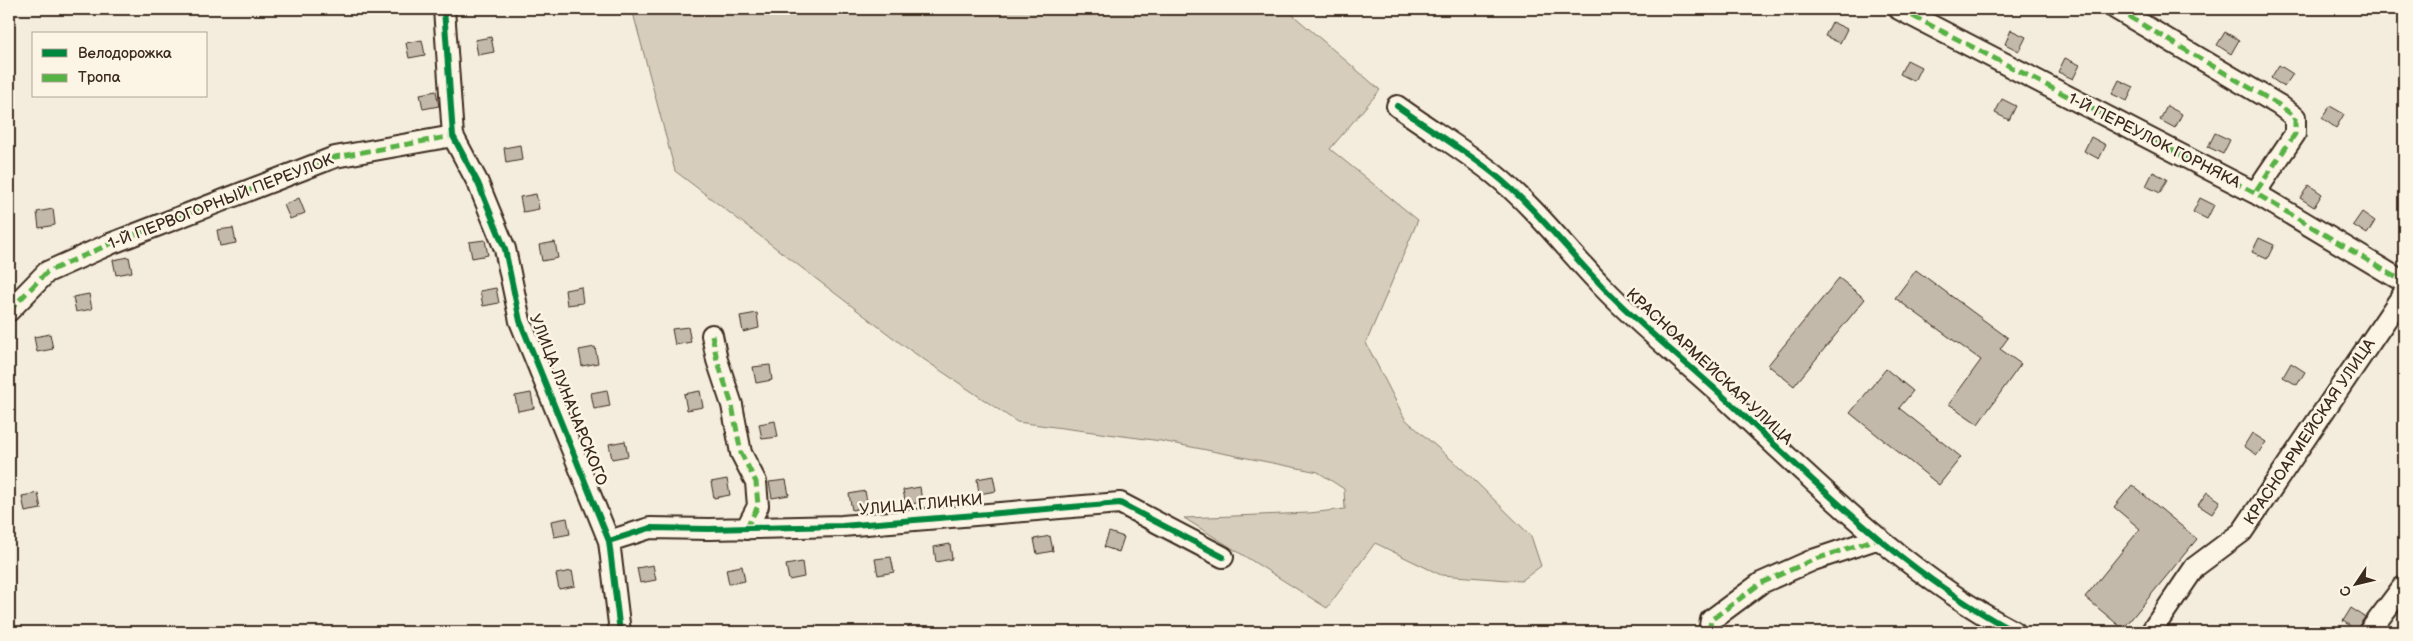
<svg xmlns="http://www.w3.org/2000/svg" width="2413" height="641" font-family="'Balsamiq Sans',sans-serif">
  <rect width="100%" height="100%" fill="#f4eddd"/>
  <filter id="ink" filterUnits="userSpaceOnUse"><feTurbulence type="fractalNoise" baseFrequency=".02" numOctaves="2"/><feDisplacementMap in="SourceGraphic" scale="10" xChannelSelector="R" yChannelSelector="G"/><feConvolveMatrix kernelMatrix="1 2 1 2 8 2 1 2 1" color-interpolation-filters="sRGB"/></filter>
  <g filter="url(#ink)">
    <path fill="#d6cdbd" stroke="#887c6e" d="M632,9H1286L1380,90L1330,149L1418,220L1366,343L1405,419L1470,476L1531,536L1541,566L1521,581L1441,575L1375,543L1327,608L1184,518L1309,513L1345,509L1344,489L1318,472L1161,441L1017,422L904,346L675,171Z"/>
    <path fill="#c3b9aa" stroke="#3b2a1e" d="M1832,22L1847,29L1840,43L1825,36Z
      M2011,30L2026,37L2019,51L2005,44Z
      M2225,32L2239,40L2231,54L2217,45Z
      M491,37L494,52L478,55L475,40Z
      M422,40L425,55L409,58L406,43Z
      M2065,58L2080,65L2073,79L2058,72Z
      M1907,60L1921,67L1914,81L1900,74Z
      M2279,65L2293,74L2284,87L2271,78Z
      M2119,80L2134,87L2127,101L2112,94Z
      M436,91L439,106L423,109L420,94Z
      M2002,99L2016,106L2009,120L1995,113Z
      M2167,106L2182,114L2175,128L2160,120Z
      M2330,106L2344,114L2336,128L2322,118Z
      M2215,133L2230,140L2223,154L2208,147Z
      M2091,137L2106,145L2099,159L2084,151Z
      M520,145L522,160L506,163L504,148Z
      M2153,172L2167,179L2160,193L2146,186Z
      M2309,185L2322,194L2314,207L2300,198Z
      M536,194L539,209L523,212L520,197Z
      M299,198L305,213L290,219L284,205Z
      M2200,198L2214,205L2207,219L2193,212Z
      M53,209L55,225L39,228L37,212Z
      M2362,212L2375,221L2367,234L2353,225Z
      M233,228L236,243L220,246L217,230Z
      M2259,238L2274,245L2267,259L2252,252Z
      M485,240L488,255L472,258L469,242Z
      M555,242L558,258L542,261L539,245Z
      M129,257L132,272L116,275L113,260Z
      M1916,270L2008,338L2000,349L2021,364L1978,424L1949,404L1981,360L1895,298Z
      M1839,278L1865,299L1794,386L1768,365Z
      M581,287L583,303L567,305L565,290Z
      M496,288L499,303L483,306L480,291Z
      M89,294L92,309L76,312L73,297Z
      M757,313L759,328L743,332L740,316Z
      M688,327L691,342L675,345L672,329Z
      M50,334L53,349L37,352L34,337Z
      M595,347L598,363L582,366L579,350Z
      M2291,363L2305,372L2297,385L2283,377Z
      M770,365L772,380L756,383L753,367Z
      M1886,369L1913,391L1899,408L1961,457L1939,485L1850,413Z
      M607,390L610,406L594,409L591,393Z
      M700,391L703,407L687,410L684,394Z
      M531,393L534,408L518,411L515,396Z
      M775,421L778,437L762,439L759,424Z
      M2252,433L2266,442L2257,455L2244,446Z
      M625,441L628,456L612,459L609,444Z
      M993,476L996,491L979,494L977,479Z
      M727,479L730,495L714,498L711,482Z
      M786,480L789,495L772,498L769,482Z
      M2132,485L2197,539L2123,629L2085,597L2140,529L2114,507Z
      M920,487L922,502L906,505L903,490Z
      M865,491L868,507L852,510L849,494Z
      M2207,492L2220,501L2212,514L2198,505Z
      M38,493L41,509L25,512L22,496Z
      M567,518L570,534L554,537L551,521Z
      M1109,532L1124,537L1119,552L1104,547Z
      M1050,536L1053,551L1037,554L1034,539Z
      M950,544L952,559L936,562L934,547Z
      M891,557L894,572L878,575L875,559Z
      M802,562L804,577L789,580L786,565Z
      M653,565L656,580L640,583L637,568Z
      M742,566L745,581L729,584L726,569Z
      M572,571L575,586L559,589L556,574Z
      M2351,608L2365,617L2356,630L2343,621Z"/>
    <g fill="none" stroke-linecap="round" stroke-linejoin="round">
      <g stroke="#3b2a1e" stroke-width="24">
        <path id="minor" d="M444,9L453,136L478,183L505,249L520,321L609,541L620,632
          M1899,9L2255,193L2404,282
          M2116,9L2279,105L2295,117V134L2255,193
          M1397,106C1429,129 1464,150 1494,174C1535,207 1566,249 1602,286C1641,327 1685,361 1726,399C1816,483 1905,574 2015,632
          M9,311L47,272L110,244L335,157L453,136
          M712,335L717,360L732,405L741,453L756,482L758,506L746,529
          M609,541L650,528L709,529L842,526L1120,503L1223,557
          M1709,632L1711,620L1761,583L1813,560L1879,538
          M2151,632L2195,567L2242,532L2404,293
          M2369,632L2402,588"/>
      </g>
      <use href="#minor" stroke="#fcf5e5" stroke-width="20"/>
      <path stroke="#57b245" stroke-width="5" stroke-dasharray="10 5" stroke-linecap="butt" d="M1899,9L2255,193L2404,282
        M2116,9L2279,105L2295,117V134L2255,193
        M9,311L47,272L110,244L335,157L453,136
        M712,335L717,360L732,405L741,453L756,482L758,506L746,529
        M1709,632L1711,620L1761,583L1813,560L1879,538"/>
      <g stroke="#fcf5e5" stroke-width="9">
        <path id="cycleway" d="M444,9L453,136L478,183L505,249L520,321L609,541L620,632
          M1397,106C1429,129 1464,150 1494,174C1535,207 1566,249 1602,286C1641,327 1685,361 1726,399C1816,483 1905,574 2015,632
          M609,541L650,528L709,529L842,526L1120,503L1223,557"/>
      </g>
      <use href="#cycleway" stroke="#00873e" stroke-width="6"/>
    </g>
  </g>
  <g text-anchor="middle" dominant-baseline="central" stroke-width="5" stroke-linejoin="round" paint-order="stroke">
    <g font-size="16" fill="#3b2a1e" stroke="#fcf5e5">
      <text transform="translate(2154 141) rotate(27)">1-Й ПЕРЕУЛОК ГОРНЯКА</text>
      <text transform="translate(221 202) rotate(-21)">1-Й ПЕРВОГОРНЫЙ ПЕРЕУЛОК</text>
      <text transform="translate(1709 367) rotate(43)">КРАСНОАРМЕЙСКАЯ УЛИЦА</text>
      <text transform="translate(568 400) rotate(68)">УЛИЦА ЛУНАЧАРСКОГО</text>
      <text transform="translate(2310 432) rotate(-56)">КРАСНОАРМЕЙСКАЯ УЛИЦА</text>
      <text transform="translate(921 505) rotate(-5)">УЛИЦА ГЛИНКИ</text>
    </g>
  </g>
  <rect width="2413" height="641" fill="none" stroke="#fcf5e5" stroke-width="30"/>
  <rect x="15" y="15" width="2383" height="611" fill="none" stroke="#3b2a1e" stroke-width="2" filter="url(#ink)"/>
  <rect x="32" y="32" width="175" height="65" fill="#fcf5e5" stroke="#afa495"/>
  <rect x="42" y="49" width="25" height="8" fill="#00873e" stroke="#afa495"/>
  <text x="78" y="58" font-size="15" fill="#3b2a1e">Велодорожка</text>
  <rect x="42" y="74" width="25" height="8" fill="#57b245" stroke="#afa495"/>
  <text x="78" y="82" font-size="15" fill="#3b2a1e">Тропа</text>
  <g transform="translate(2356 584) rotate(235)" stroke="#fcf5e5" stroke-width="4" paint-order="stroke">
  <path d="M0-4L9 19L0 12L-9 19Z" fill="#3b2a1e"/>
  <text y="-8" font-size="14" font-weight="bold" text-anchor="middle" fill="#3b2a1e">С</text>
  </g>
</svg>
